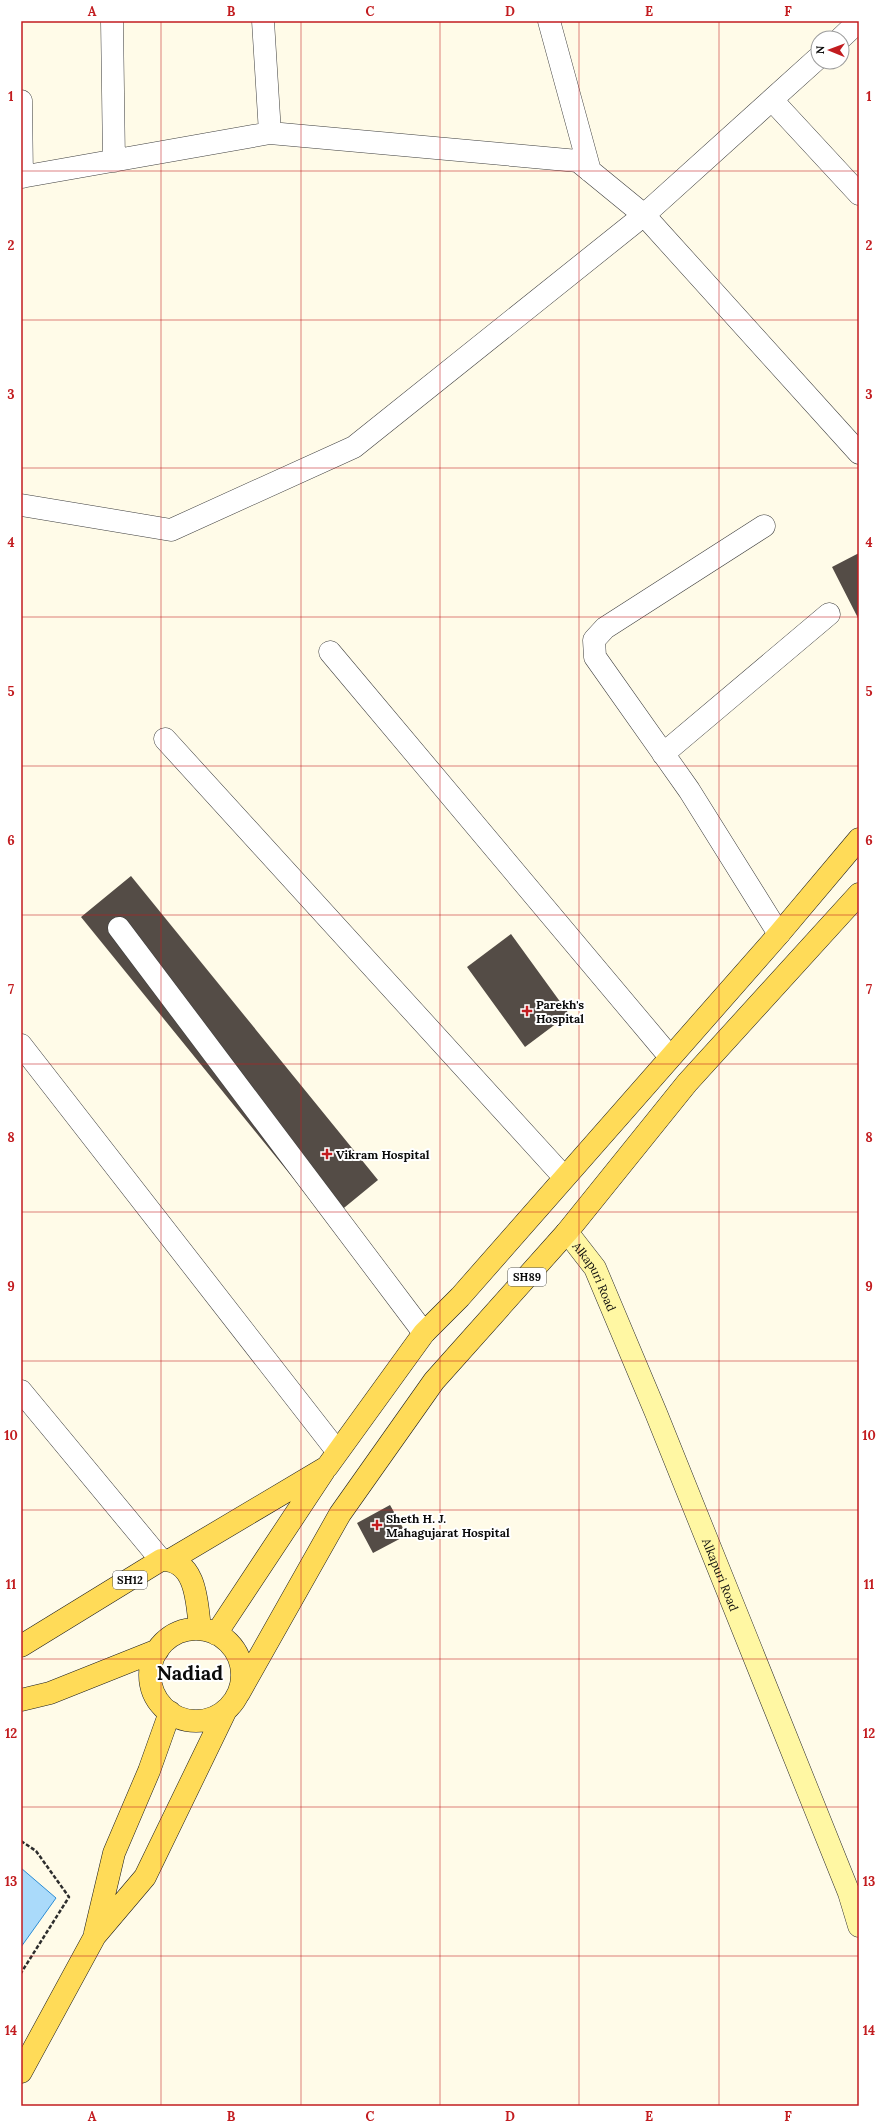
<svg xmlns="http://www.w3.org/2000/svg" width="880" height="2127" font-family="Lora,serif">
  <rect width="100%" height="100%" fill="#fffbe8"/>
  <path fill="#aadafa" stroke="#2c8dd5" d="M21,1868L56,1898L21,1947Z"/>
  <path fill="#544c46" d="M859,553V620L832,567Z
    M131,876L378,1180L328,1221L81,917Z
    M511,934L569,1014L525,1047L467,967Z
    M390,1505L407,1535L373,1553L357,1523Z"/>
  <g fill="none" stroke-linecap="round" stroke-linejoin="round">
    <g stroke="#3e3e3e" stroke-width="23">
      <path id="street" d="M112,21L114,161
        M263,21L270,133
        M549,21L590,171
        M841,38L859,21
        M772,100L859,194
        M21,101L22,177
        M21,177L270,133L578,161L644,215L859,453
        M21,505L171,530L354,447L644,215L818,58
        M764,526L605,628L594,640L595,657L689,790L779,934
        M330,652L670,1057
        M165,739L564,1177
        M663,754L829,614
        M119,928L424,1333
        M21,1045L337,1451
        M21,1391L161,1560"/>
    </g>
    <g stroke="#2d2d2d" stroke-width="23">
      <g id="secondary">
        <path id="s1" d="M567,1232L595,1268L656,1413L849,1893L859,1926"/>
      </g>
    </g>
    <g stroke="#1c1c1c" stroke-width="23">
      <path id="primary" d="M172,1559L327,1467L424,1333L460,1297L779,934L859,839
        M150 1675a46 46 0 1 1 92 0a46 46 0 1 1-92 0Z
        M216,1634L324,1471
        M21,1646L161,1560C197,1559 197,1603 200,1629
        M239,1693L340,1514L434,1381L567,1232L687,1083L859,894
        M21,1700L50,1693L158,1650
        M95,1933L114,1853L149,1771L170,1712
        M21,2072L95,1936L145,1877L226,1710"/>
    </g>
    <path stroke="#2d2d2d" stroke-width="2.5" stroke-dasharray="4 2" stroke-linecap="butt" d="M21,1841L36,1851L69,1897L21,1973"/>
    <use href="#street" stroke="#fff" stroke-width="22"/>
    <use href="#secondary" stroke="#fff7a3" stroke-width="22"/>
    <use href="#primary" stroke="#ffdb58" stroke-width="22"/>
  </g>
  <path fill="none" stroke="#c21c1f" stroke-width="1" stroke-opacity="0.55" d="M161,21V2106M301,21V2106M440,21V2106M579,21V2106M719,21V2106M21,171H859M21,320H859M21,468H859M21,617H859M21,766H859M21,915H859M21,1064H859M21,1212H859M21,1361H859M21,1510H859M21,1659H859M21,1807H859M21,1956H859"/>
  <g fill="#c21c1f" stroke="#fff" stroke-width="1.5">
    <path d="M525 1005h4v4h4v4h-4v4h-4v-4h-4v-4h4z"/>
    <path d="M325 1148h4v4h4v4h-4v4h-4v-4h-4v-4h4z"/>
    <path d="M375 1519h4v4h4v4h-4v4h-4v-4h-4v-4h4z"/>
  </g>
  <g text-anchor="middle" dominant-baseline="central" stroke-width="4" stroke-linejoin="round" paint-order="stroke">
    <g fill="#fff" stroke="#545454" stroke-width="1">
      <rect x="508" y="1268" width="38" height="18" rx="3"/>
      <rect x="113" y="1571" width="34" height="18" rx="3"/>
    </g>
    <g font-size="11" font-weight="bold" fill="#0b0b0b">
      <text x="527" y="1277">SH89</text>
      <text x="130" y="1580">SH12</text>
    </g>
    <g font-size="12" font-weight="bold" fill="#0b0b0b" stroke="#fff" text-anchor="start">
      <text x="536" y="1004">Parekh's<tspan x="536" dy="14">Hospital</tspan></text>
      <text x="336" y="1154">Vikram Hospital</text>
      <text x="386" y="1518">Sheth H. J.<tspan x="386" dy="14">Mahagujarat Hospital</tspan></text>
    </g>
    <g font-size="12" fill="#0b0b0b" stroke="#fff">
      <text stroke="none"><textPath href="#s1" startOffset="53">Alkapuri Road</textPath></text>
      <text stroke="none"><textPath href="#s1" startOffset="377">Alkapuri Road</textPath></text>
    </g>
    <g font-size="20" font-weight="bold" fill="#0b0b0b" stroke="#fff">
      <text x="190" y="1672">Nadiad</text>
    </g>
  </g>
  <rect width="880" height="2127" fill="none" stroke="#ffffff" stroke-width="44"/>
  <g transform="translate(830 50) rotate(271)"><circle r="19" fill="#ffffff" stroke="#9d9d9d"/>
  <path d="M0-3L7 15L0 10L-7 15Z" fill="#c21c1f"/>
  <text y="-6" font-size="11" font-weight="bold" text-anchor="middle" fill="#0b0b0b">N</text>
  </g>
  <rect x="22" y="22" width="836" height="2083" fill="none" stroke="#c21c1f" stroke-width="1.5"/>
  <g font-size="13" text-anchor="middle" font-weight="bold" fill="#c21c1f">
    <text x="92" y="16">A</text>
    <text x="231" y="16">B</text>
    <text x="370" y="16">C</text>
    <text x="510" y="16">D</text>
    <text x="649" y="16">E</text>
    <text x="788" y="16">F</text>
    <text x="11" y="101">1</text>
    <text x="869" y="101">1</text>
    <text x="11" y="250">2</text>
    <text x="869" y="250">2</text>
    <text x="11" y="399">3</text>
    <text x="869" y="399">3</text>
    <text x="11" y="547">4</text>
    <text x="869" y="547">4</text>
    <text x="11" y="696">5</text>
    <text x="869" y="696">5</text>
    <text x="11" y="845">6</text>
    <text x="869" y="845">6</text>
    <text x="11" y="994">7</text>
    <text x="869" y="994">7</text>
    <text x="11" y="1142">8</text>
    <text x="869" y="1142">8</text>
    <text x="11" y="1291">9</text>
    <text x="869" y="1291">9</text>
    <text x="11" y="1440">10</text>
    <text x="869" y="1440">10</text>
    <text x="11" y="1589">11</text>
    <text x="869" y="1589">11</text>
    <text x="11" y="1738">12</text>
    <text x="869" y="1738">12</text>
    <text x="11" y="1886">13</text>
    <text x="869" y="1886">13</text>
    <text x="11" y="2035">14</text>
    <text x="869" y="2035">14</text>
    <text x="92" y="2121">A</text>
    <text x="231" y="2121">B</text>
    <text x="370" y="2121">C</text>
    <text x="510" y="2121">D</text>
    <text x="649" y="2121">E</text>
    <text x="788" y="2121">F</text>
  </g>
</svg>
